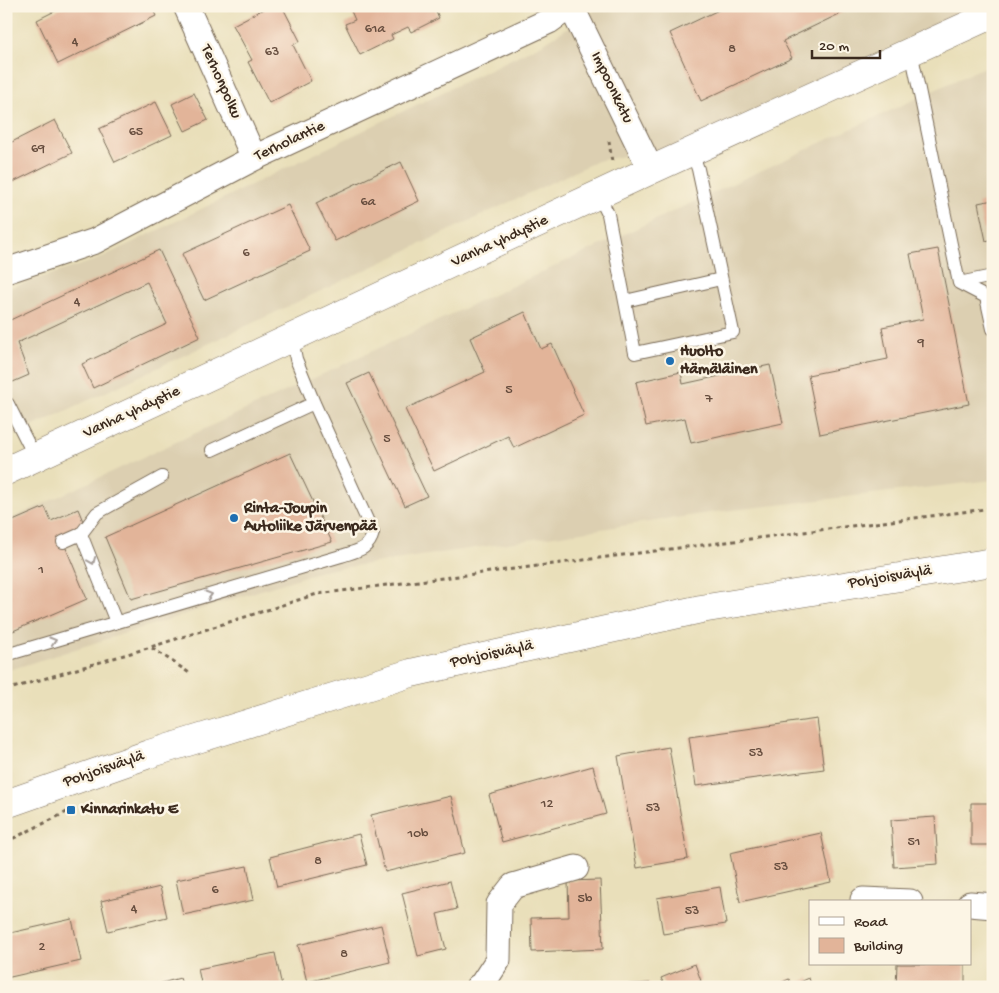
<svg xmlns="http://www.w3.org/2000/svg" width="999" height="993" font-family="'Gochi Hand',sans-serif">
  <rect width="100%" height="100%" fill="#fcf5e5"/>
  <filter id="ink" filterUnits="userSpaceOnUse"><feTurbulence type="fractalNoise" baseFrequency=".02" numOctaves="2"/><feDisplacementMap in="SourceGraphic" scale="10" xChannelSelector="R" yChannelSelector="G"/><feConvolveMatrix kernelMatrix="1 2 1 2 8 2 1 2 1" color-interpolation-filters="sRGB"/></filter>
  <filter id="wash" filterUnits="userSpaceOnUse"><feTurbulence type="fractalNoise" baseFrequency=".0096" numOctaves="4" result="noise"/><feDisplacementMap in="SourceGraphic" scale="20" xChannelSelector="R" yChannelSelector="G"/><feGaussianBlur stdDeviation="1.12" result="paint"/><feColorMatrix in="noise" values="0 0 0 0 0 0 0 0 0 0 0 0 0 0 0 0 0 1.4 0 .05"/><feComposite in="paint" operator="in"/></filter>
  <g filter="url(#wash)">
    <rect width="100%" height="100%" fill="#e9dfba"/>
    <path fill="#dccfb1" d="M601,6H976L688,144L597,161L6,439V289L96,260L544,43Z
      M993,63V480L715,512L321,571L6,671V521Z"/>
    <g id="blocks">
      <path fill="#e2b499" d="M65,6H151L156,16L58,64L37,20Z
        M269,6H282L300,41L293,45L311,81L269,103L248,62L252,60L233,25Z
        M361,6H434L439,18L411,32L408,27L391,35L393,39L360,55L345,24L355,20L351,11Z
        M727,6H856L783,41L792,58L701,101L670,33Z
        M194,93L208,120L185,131L172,104Z
        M156,102L172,135L115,162L99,129Z
        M55,120L72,153L9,184L6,178V145Z
        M401,162L419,201L335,241L316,203Z
        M993,200V239L986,241L978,203Z
        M288,205L310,251L204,300L182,254Z
        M938,249L969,404L820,434L808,375L888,359L882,327L923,319L910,254Z
        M159,250L200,337L93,388L82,364L167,324L147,282L17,343L29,375L6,385V322Z
        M525,312L541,349L552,344L584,415L514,448L508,436L434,471L405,409L485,372L470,338Z
        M770,365L783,423L691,443L685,418L646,426L636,382L681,372L683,384Z
        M369,373L427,496L405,506L347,383Z
        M290,453L332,542L131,599L105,537Z
        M45,507L51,521L78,509L87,531L63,541L87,599L6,634V524Z
        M817,719L824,769L696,786L689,737Z
        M669,747L688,859L637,868L618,756Z
        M593,766L606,814L502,842L489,795Z
        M451,796L465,853L385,872L371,815Z
        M971,803H993V845H971Z
        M935,817L938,864L894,867L891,820Z
        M821,833L831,882L740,902L730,853Z
        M359,834L367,865L277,887L270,857Z
        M247,866L254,900L183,915L176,880Z
        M600,880L603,949L532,952L531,918L569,917L568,881Z
        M450,881L457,909L437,914L446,949L418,956L402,893Z
        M160,887L167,917L108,931L101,901Z
        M720,887L726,924L663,934L657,898Z
        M72,919L81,961L6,978V934Z
        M381,925L390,962L307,982L298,945Z
        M275,953L282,987H202L198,969Z
        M695,964L701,981L687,987H665L661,978Z
        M897,964H965V987H896Z
        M180,978L183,987H152L151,986Z
        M809,978L812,987H772L789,979L792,986Z
        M650,983V987H615V985Z"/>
    </g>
  </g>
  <g filter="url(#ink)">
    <use href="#blocks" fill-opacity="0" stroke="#786955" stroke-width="1"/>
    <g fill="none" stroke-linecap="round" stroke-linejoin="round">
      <g stroke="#786955" stroke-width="14">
        <path id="service" d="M911,51L959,283L986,297L993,329
          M599,196L608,214L635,353L733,332L698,169L692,152
          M959,283L993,276
          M625,301L721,279
          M6,405L8,404L35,457
          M212,450L314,403
          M81,534L97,513L162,477
          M63,542L81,534L116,622
          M6,655L341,556C356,551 369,550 373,533L314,403L296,359L292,339"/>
      </g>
      <g stroke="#786955" stroke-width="27">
        <path id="minor" d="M186,6L254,158
          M571,6L651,170
          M6,271L95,241L254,158L549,21L570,6
          M863,900L910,902
          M970,904L993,906
          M478,987L481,986L498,960L499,904L513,886L576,868"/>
      </g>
      <g stroke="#786955" stroke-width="29">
        <path id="tertiary" d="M6,471L651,170L993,14"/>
      </g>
      <g stroke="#786955" stroke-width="29">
        <path id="secondary" d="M6,804L149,754L411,673L701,609L993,562"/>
      </g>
      <path stroke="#786955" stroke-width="3" stroke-dasharray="4 4" stroke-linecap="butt" d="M609,141L612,162
        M152,648L191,674
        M6,690L151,647L317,594L993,508
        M6,842L71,810"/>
      <use href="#service" stroke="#fff" stroke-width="12"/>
      <use href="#minor" stroke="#fff" stroke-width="25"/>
      <use href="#tertiary" stroke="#fff" stroke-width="28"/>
      <use href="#secondary" stroke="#fff" stroke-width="28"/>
    </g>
    <defs><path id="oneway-chevron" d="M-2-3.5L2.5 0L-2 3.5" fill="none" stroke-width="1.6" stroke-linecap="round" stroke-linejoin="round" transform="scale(1.25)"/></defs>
    <g stroke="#a79f9a">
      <use href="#oneway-chevron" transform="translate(92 561) rotate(68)"/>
      <use href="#oneway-chevron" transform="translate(209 595) rotate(-16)"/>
      <use href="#oneway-chevron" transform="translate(53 641) rotate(-17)"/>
    </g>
  </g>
  <g fill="#1f6fb2" stroke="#fcf5e5" stroke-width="2">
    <circle cx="670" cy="361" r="5"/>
    <circle cx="234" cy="518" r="5"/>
    <rect x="66" y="805" width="10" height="10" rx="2.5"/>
  </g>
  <g text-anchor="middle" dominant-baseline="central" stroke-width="5" stroke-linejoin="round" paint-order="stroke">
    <g font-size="14" fill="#654c3d">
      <text x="375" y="29">61a</text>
      <text x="75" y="42">4</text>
      <text x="732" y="49">8</text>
      <text x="272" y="52">63</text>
      <text x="136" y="132">65</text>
      <text x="38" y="149">69</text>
      <text x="368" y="202">6a</text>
      <text x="246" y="253">6</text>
      <text x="77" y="302">4</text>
      <text x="921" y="343">9</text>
      <text x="509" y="390">5</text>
      <text x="709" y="399">7</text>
      <text x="387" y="439">5</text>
      <text x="41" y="570">1</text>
      <text x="756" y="753">53</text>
      <text x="547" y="804">12</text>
      <text x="653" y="808">53</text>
      <text x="418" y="834">10b</text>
      <text x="914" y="842">51</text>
      <text x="318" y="861">8</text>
      <text x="781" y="867">53</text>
      <text x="215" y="890">6</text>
      <text x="585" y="899">5b</text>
      <text x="134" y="909">4</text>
      <text x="692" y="911">53</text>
      <text x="42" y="947">2</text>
      <text x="344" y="954">8</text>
    </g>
    <g font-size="16" fill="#3b2a1e" stroke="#fcf5e5">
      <text transform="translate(220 82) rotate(66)">Terhonpolku</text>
      <text transform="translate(611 88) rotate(64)">Impoonkatu</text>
      <text transform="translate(290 142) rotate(-25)">Terholantie</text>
      <text transform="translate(500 242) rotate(-25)">Vanha yhdystie</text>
      <text transform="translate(132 413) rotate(-25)">Vanha yhdystie</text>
      <text transform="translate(890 578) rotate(-9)">Pohjoisväylä</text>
      <text transform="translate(492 655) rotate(-12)">Pohjoisväylä</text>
      <text transform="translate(104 770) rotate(-19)">Pohjoisväylä</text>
    </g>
    <g font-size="16" font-weight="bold" fill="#3b2a1e" stroke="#fcf5e5" text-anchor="start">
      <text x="680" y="352">Huolto<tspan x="680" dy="18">Hämäläinen</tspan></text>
      <text x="244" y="509">Rinta-Joupin<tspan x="244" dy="18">Autoliike Järvenpää</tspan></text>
      <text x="81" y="810">Kinnarinkatu E</text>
    </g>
  </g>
  <rect width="999" height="993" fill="none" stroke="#fcf5e5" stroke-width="25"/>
  <rect x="809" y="900" width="162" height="65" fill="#fcf5e5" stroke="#afa495"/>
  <rect x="819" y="917" width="25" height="8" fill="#ffffff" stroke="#afa495"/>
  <text x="854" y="926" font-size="15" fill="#3b2a1e">Road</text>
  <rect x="819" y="938" width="25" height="15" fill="#e2b499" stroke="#afa495"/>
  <text x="854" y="950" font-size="15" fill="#3b2a1e">Building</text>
  <path d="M812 50v8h68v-8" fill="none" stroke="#3b2a1e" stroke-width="2.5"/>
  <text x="819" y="50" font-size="15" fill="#3b2a1e" stroke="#fcf5e5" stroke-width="4" paint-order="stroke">20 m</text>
</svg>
